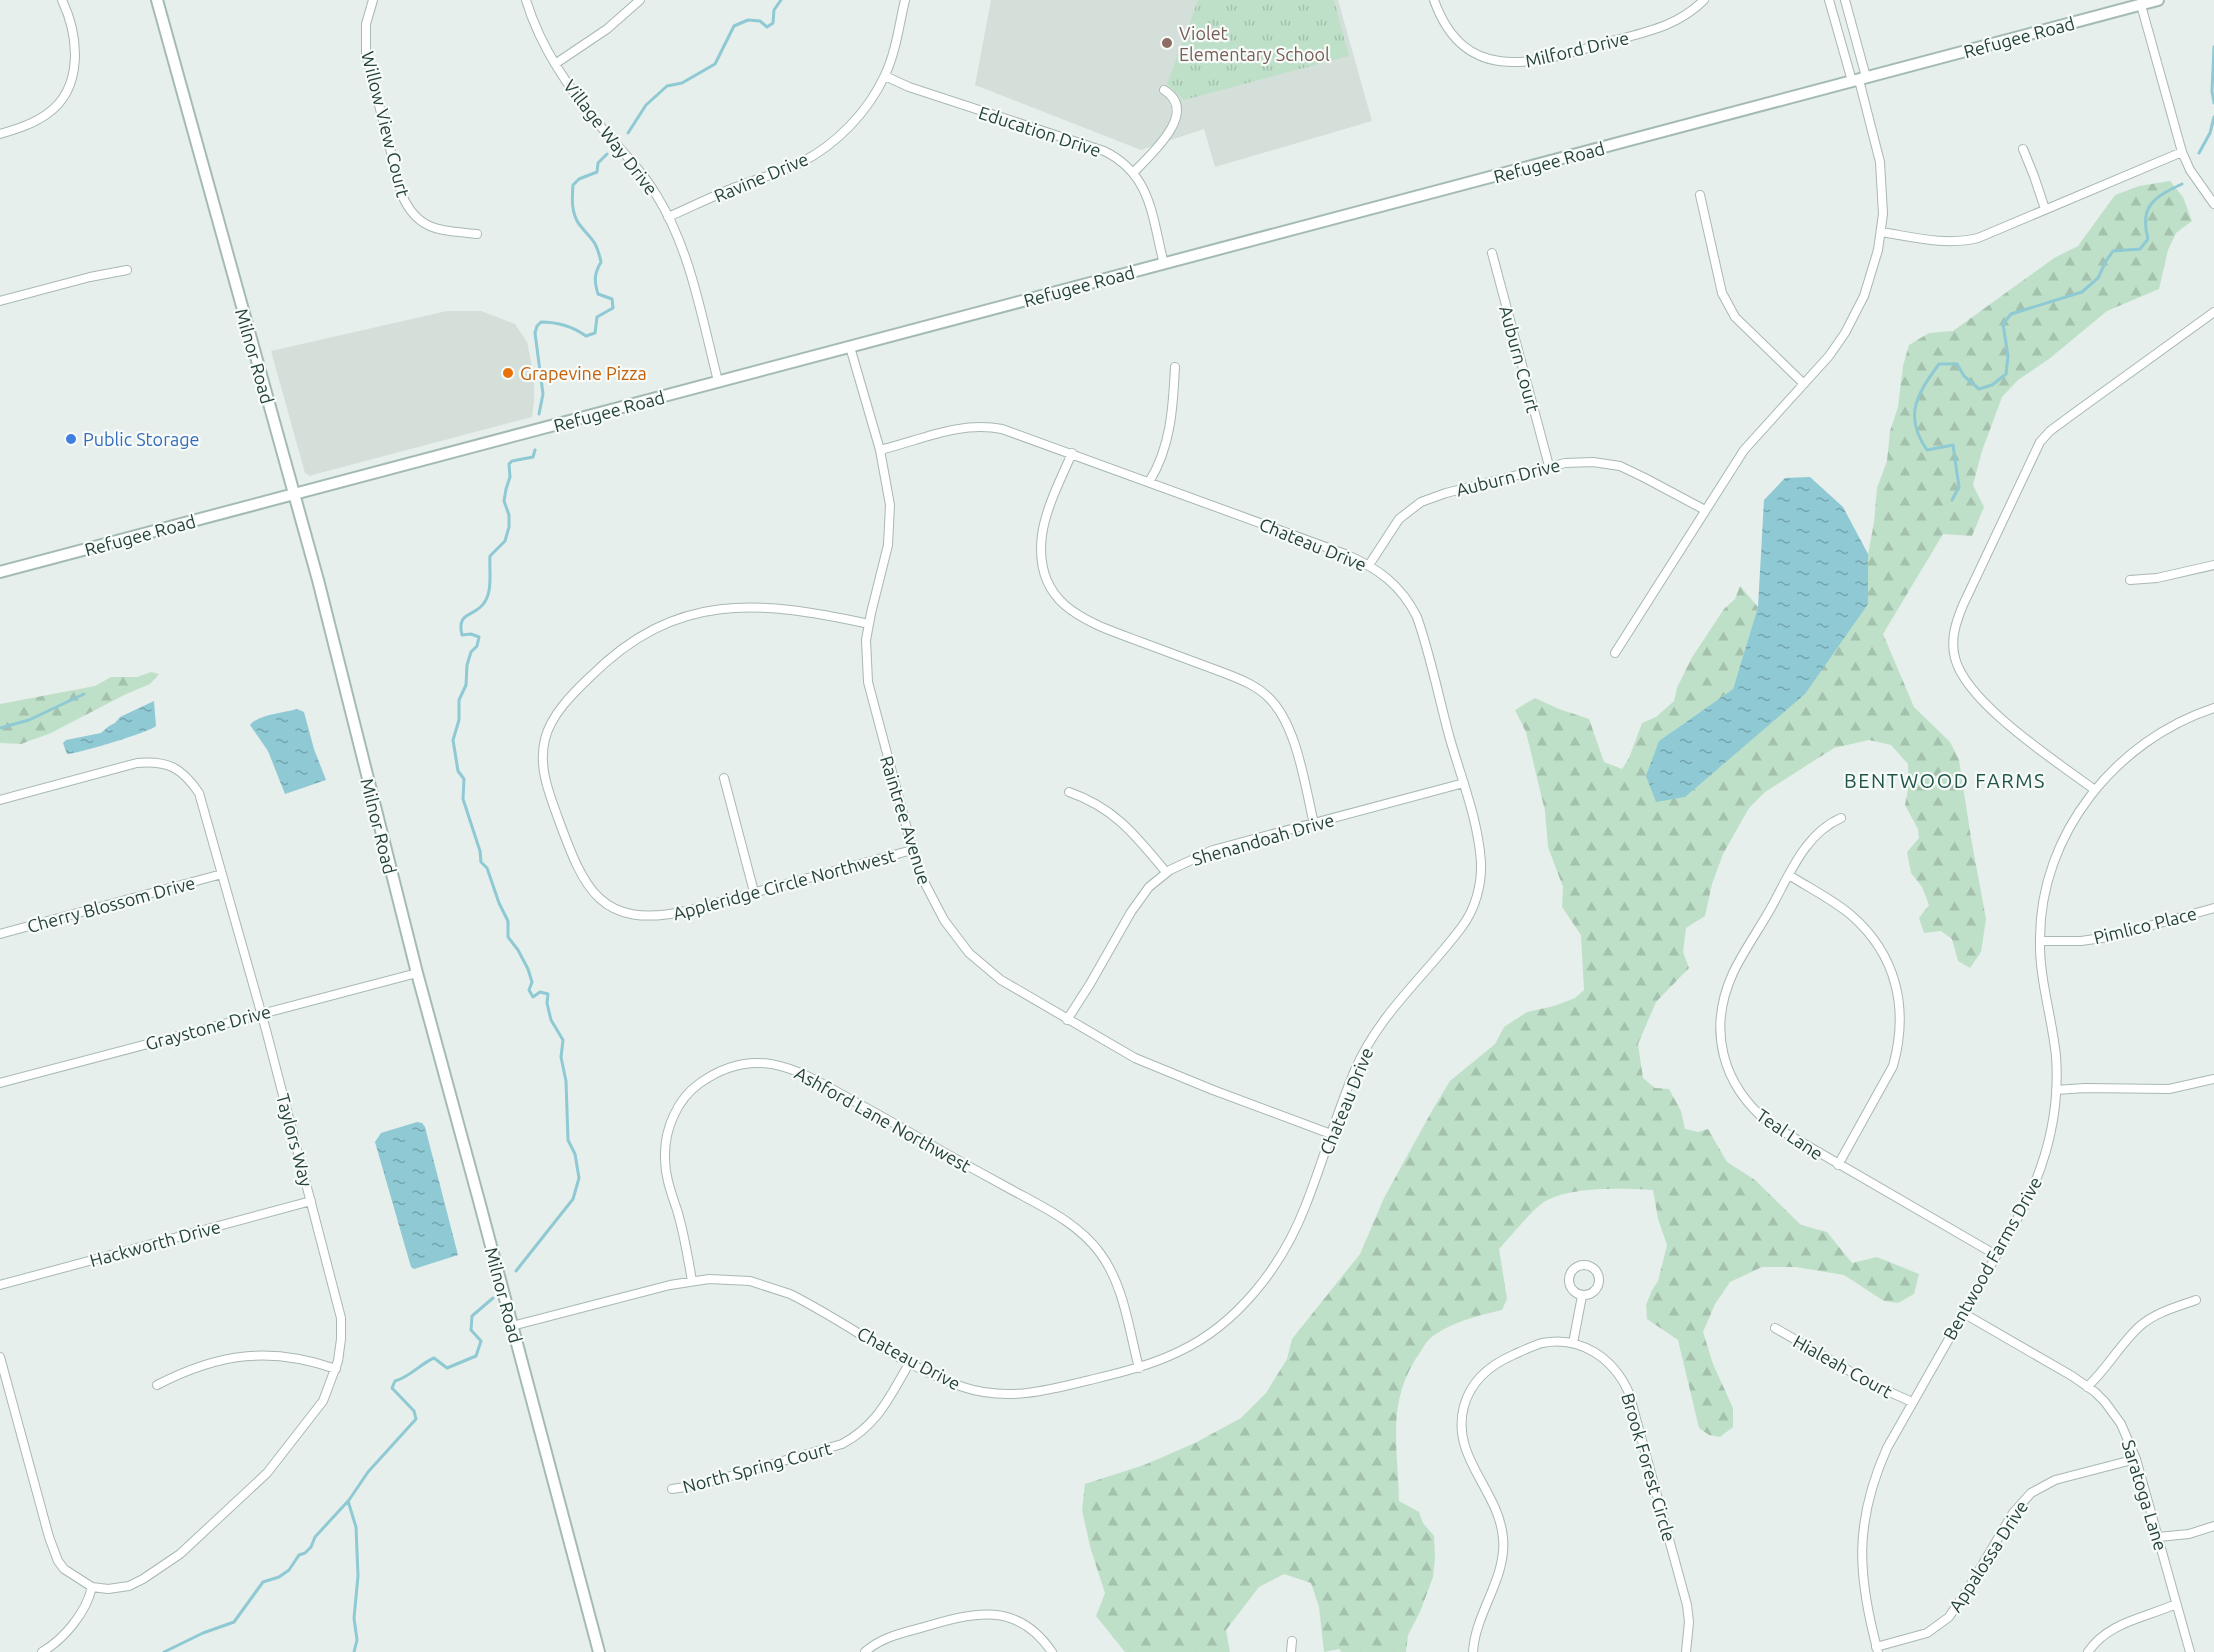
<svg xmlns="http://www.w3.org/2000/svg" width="2214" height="1652" font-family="Ubuntu,sans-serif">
  <defs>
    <pattern id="grass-tufts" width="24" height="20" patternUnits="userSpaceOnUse" patternTransform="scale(1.5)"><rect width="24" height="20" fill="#bfe0c8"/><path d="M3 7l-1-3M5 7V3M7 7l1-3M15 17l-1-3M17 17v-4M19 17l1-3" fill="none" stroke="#a4c1ad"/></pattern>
    <pattern id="forest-firs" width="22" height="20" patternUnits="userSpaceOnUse" patternTransform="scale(1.5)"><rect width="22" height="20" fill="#bfe0c8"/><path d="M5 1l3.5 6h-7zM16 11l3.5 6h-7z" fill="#a4c1ad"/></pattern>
    <pattern id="water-ripples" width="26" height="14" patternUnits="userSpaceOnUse" patternTransform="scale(1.5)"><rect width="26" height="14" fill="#8ec9d4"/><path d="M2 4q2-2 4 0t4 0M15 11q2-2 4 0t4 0" fill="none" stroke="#74a5ad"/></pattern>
  </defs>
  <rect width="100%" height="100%" fill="#e6efeb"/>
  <path fill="#d4dfda" d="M991,0H1338L1372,121L1215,167L1204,129L1141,150L975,85Z
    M447,311H481L515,324L527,342L534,376V401L532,417L316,474L310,476L305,473L271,351Z"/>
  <path fill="url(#grass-tufts)" d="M1198,0H1334L1349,56L1184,100L1167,84Z"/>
  <path fill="url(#forest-firs)" d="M2170,181L2183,197L2192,221L2176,233L2168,250L2159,289L2107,311L2049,359L2018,380L2002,397L1982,451L1973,485L1984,507L1972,536L1943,534L1883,634L1914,707L1950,742L1959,760L1971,838L1986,919L1981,952L1970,968L1958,961L1952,939L1941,931L1924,933L1919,918L1929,905L1922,887L1911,873L1907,852L1919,838L1918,829L1905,805L1909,784L1908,764L1891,745L1869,740L1834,748L1765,792L1749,808L1723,854L1712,884L1705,916L1686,928L1683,952L1689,968L1656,1002L1638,1044L1643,1078L1655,1088L1669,1089L1681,1111L1685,1129L1698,1132L1708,1129L1727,1162L1755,1180L1801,1225L1827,1232L1852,1263L1877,1257L1919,1274L1914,1294L1898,1303L1884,1301L1844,1275L1796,1267H1762L1730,1282L1715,1304L1703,1332L1713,1364L1733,1408V1427L1720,1437L1709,1435L1699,1428L1678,1340L1647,1319L1646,1305L1652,1290L1658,1281L1667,1245L1658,1219L1653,1190C1625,1188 1568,1186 1544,1202C1533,1209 1510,1237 1499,1249L1507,1299L1502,1310C1477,1316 1454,1321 1433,1336C1427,1340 1423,1348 1419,1354C1386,1402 1398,1446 1399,1501L1419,1512L1423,1523L1434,1536L1435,1557L1433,1577L1420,1612L1408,1635L1406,1652H1341L1340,1649L1324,1652L1319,1607L1311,1583L1284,1574L1259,1587L1226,1630L1230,1652H1125L1096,1616L1105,1593L1091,1550L1082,1510L1085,1484L1144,1465L1195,1443L1241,1418L1266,1393L1287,1359L1292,1339L1360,1254L1384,1198L1433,1109L1450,1081L1495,1044L1504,1027L1527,1012L1554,1006L1575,998L1584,990L1581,935L1562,907L1563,887L1548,847L1545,811L1526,732L1515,710L1535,698L1559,709L1589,719L1604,762L1622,769L1629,758L1642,723L1656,717L1674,701L1677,688L1691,659L1724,609L1735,599L1740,586L1758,607L1733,689L1659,741L1868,604V554L1874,523L1877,488L1887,461L1890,431L1898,407L1903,366L1909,345L1929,333L1953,331L2054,258L2078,246L2115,195L2139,186Z
    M151,672L159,674L150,684L124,695L51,733L21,744L0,743V704L95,686L111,677H137Z"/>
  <path fill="url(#water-ripples)" d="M1810,477L1843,507L1868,554V604L1805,694L1685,797L1656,802L1646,776L1659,741L1733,689L1758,607L1764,500L1785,478Z
    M154,701L156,726C150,732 77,754 67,754L63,743L66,740L101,733L109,726L115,723L120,717Z
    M297,709L304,712L314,749L326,780L285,794L268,751L250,725C259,714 284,713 297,709Z
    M417,1122L422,1123L425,1127L458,1255L414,1269L411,1267L375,1142L381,1133Z"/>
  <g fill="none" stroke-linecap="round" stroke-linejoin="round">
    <path stroke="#8ec9d4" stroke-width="3" d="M2214,47L2212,91L2214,103
      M628,133L646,105L667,86L682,83L715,64L734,26L748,20L760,21L767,27L773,23L774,10L781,0
      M2199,153L2210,133L2214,117
      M539,414L543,394L535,333L537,326L541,322C558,322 572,326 586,336L595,333L597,317L613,308L612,299L598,294C594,281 594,274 601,262C596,239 592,241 579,224C571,213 572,197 573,185L579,179L597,172L598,163L607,154
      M1952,500L1959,487L1953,445L1927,450C1903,416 1917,394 1939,364H1957L1964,376L1979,389L1992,385L2006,374L2008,356L2003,324L2011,314L2082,292L2098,278L2106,261L2113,251L2140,249L2148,239C2139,206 2154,197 2182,184
      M0,728L29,720L84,694
      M516,1271L573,1199L579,1178L575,1154L568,1140L566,1081L561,1057L563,1040L551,1020L547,1003L548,994L540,992L533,997L529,990L532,982L528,969L518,950L508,937V921L499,903L487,868L481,862L480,851L463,799L464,779L458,771L453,740L459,720V700L466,685L467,665L471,652L477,646L479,637L471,634L462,635C456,611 475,617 484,603C493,591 489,570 490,556L505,541L509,527V515L504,501L506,489L510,477L509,464L512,461L533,457L535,450
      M348,1501L356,1527L358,1576L354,1618L357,1640L354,1652
      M164,1652L203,1633L234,1622L263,1582L279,1577L289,1570L299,1555L305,1553L311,1547L315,1537L349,1500L368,1472L416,1419L414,1411L392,1388L395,1381C410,1377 420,1364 434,1358L447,1368L476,1356L481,1341L471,1330L472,1316L493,1298"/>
    <g stroke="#a8b8b2" stroke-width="10">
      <path id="street" d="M373,0L366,24V54L402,195C418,232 441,230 477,234
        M526,0C541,49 570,90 602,128C621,150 642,171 657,196C691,251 702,319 718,381
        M1434,0C1466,90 1540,61 1609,42C1645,32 1677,27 1704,0
        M1829,0L1852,81
        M1845,0L1866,77
        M2141,5L2182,152L2190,170L2214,204
        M555,64L607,29L640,0
        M885,76L909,87L1104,151C1152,174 1152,218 1164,264
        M0,134C17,129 33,124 47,114C84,88 79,36 62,0
        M2023,149L2034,176L2045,209
        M1133,173C1151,154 1200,112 1164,90
        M1700,195L1722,293L1735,317L1804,384
        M668,217C691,207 713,196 736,187C757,179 779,173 800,163C836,145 868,112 885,75C896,52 899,25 905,0
        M1881,232C1913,237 1946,246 1978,238L2182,152
        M1492,253L1549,466
        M0,301L90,277L127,270
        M850,347L880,450L890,505L888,545L871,613L866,640L868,682L918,870L944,920L969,953L1001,980L1135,1058L1213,1090L1331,1134
        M1072,453C1061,479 1046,507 1042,535C1033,606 1087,622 1141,642C1170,653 1198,663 1227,674C1242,680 1257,686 1268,697C1297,724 1305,786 1314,824
        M1149,482C1171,447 1173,407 1175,367
        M1369,565L1399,519L1421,502L1446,493L1565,463L1593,462L1620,466L1645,478L1705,510
        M2130,580L2157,578L2214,565
        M869,624C758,600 676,591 590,677C572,694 551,715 545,739C538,767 549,793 558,818C584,889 600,930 686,911L912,850
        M1615,653L1744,450L1829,356L1845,333L1864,296L1878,250L1883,214L1880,162L1859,80
        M724,778L754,892
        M2095,790C2057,762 1966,703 1955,658C1950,639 1956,622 1963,605L2040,442L2050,431L2073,414L2214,312
        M1069,792C1115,808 1136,836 1166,872
        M0,800L137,763C168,760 182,768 199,793L266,1030L341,1318V1339L338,1361L323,1401L267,1473L180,1554L143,1579L129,1586L108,1589L92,1587L64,1569L58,1561L49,1537L0,1357
        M1841,818C1806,833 1790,873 1772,906C1760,928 1744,950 1733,973C1707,1030 1722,1085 1770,1124L1996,1255
        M1789,875C1809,888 1832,899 1851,915C1897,955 1909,1009 1893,1066L1838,1165
        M0,934L222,874
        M2040,941H2081L2109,937L2214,908
        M1067,1020L1090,984L1131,912L1149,887L1170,870L1213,850L1464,783
        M0,1083L417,973
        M2056,1090L2085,1088L2169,1089L2214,1079
        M1569 1280a15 15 0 1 1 30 0a15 15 0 1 1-30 0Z
        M692,1281C688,1257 684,1233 677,1210C671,1192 665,1177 665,1158C664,1130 677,1099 700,1083C756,1043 798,1070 850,1099C878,1114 906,1130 933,1146C959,1161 986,1176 1012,1190C1043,1207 1078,1223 1100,1253C1124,1285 1129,1330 1139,1368
        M0,1285L311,1201
        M1963,1313L2072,1376L2095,1392L2105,1402L2121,1424L2136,1459L2190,1652
        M512,1326L670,1285L709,1279L750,1281L790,1294C847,1322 903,1367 963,1387C1008,1402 1050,1390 1094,1379C1123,1372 1151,1365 1178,1352C1237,1325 1282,1266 1305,1207C1323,1162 1336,1114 1355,1070C1379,1014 1425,976 1461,928C1475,910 1482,885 1481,862C1478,820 1462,780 1450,739C1439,699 1431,657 1417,617C1401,585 1378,568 1345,554L1002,429C959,421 921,440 880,450
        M1775,1328L1872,1384L1912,1402
        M1573,1343L1582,1296
        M157,1385C219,1353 270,1346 336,1369
        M2087,1387C2107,1369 2120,1344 2140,1326C2156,1312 2177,1307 2196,1300
        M672,1489L699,1485L842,1444C878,1425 890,1396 910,1362
        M2158,1537L2189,1534L2214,1526
        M1876,1647L1927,1633L1949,1617L1971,1584L2013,1513L2031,1493L2055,1480L2136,1459
        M42,1652C64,1639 86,1613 92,1587
        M865,1652C881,1637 903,1633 924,1627C975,1612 1017,1601 1052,1652
        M1291,1652L1292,1641
        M1473,1652C1475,1613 1507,1578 1503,1538C1499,1490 1450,1457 1464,1406C1471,1381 1490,1365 1513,1355C1522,1351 1532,1346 1542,1343C1581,1335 1614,1359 1629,1393L1687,1605L1689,1622L1686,1652
        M1878,1652C1857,1575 1854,1522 1887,1448L2025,1205C2048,1158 2060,1109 2056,1056C2052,1017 2039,979 2040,939C2040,834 2116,740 2214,708
        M2088,1652C2108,1622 2145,1618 2176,1604"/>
    </g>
    <g stroke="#a4bbb3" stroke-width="14">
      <path id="secondary" d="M157,0L318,580L417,973L478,1197L599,1652
        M0,572L2158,0"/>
    </g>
    <use href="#street" stroke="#fff" stroke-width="8"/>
    <use href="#secondary" stroke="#fff" stroke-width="10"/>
  </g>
  <circle fill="#8d6e63" stroke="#f7fbf9" stroke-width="2" cx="1167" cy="43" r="6"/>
  <circle fill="#e8710a" stroke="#f7fbf9" stroke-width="2" cx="508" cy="373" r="6"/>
  <circle fill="#3f7fe0" stroke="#f7fbf9" stroke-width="2" cx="71" cy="439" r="6"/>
  <g text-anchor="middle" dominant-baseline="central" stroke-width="4.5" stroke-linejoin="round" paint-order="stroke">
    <g font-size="18" fill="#785e54" stroke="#f7fbf9" text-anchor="start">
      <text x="1179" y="33">Violet<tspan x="1179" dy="21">Elementary School</tspan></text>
    </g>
    <g font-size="18" fill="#24423a" stroke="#f7fbf9">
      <text transform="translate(2019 37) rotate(-15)">Refugee Road</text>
      <text transform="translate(1577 49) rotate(-13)">Milford Drive</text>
      <text transform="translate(386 124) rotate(76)">Willow View Court</text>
      <text transform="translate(1040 131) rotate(18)">Education Drive</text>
      <text transform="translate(611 137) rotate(52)">Village Way Drive</text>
      <text transform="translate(1549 162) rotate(-15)">Refugee Road</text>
      <text transform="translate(761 177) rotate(-23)">Ravine Drive</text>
      <text transform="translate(1079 286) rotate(-15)">Refugee Road</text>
      <text transform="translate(255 356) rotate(74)">Milnor Road</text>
      <text transform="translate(1520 359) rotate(75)">Auburn Court</text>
      <text transform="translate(609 411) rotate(-15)">Refugee Road</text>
      <text transform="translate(1508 477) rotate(-14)">Auburn Drive</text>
      <text transform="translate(140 535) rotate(-15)">Refugee Road</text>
      <text transform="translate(1313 544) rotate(22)">Chateau Drive</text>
      <text transform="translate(906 820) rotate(73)">Raintree Avenue</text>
      <text transform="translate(379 826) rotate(76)">Milnor Road</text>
      <text transform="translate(1263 839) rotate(-16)">Shenandoah Drive</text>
      <text transform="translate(784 884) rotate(-15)">Appleridge Circle Northwest</text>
      <text transform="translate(111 904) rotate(-15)">Cherry Blossom Drive</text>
      <text transform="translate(2145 925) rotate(-14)">Pimlico Place</text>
      <text transform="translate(208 1027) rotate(-15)">Graystone Drive</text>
      <text transform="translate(1346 1101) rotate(-68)">Chateau Drive</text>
      <text transform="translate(883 1119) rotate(29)">Ashford Lane Northwest</text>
      <text transform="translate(1790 1134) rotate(34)">Teal Lane</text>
      <text transform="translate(295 1140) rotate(75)">Taylors Way</text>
      <text transform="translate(155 1243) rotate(-15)">Hackworth Drive</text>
      <text transform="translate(1992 1258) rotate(-61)">Bentwood Farms Drive</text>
      <text transform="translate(504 1295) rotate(75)">Milnor Road</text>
      <text transform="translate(909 1358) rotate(28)">Chateau Drive</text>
      <text transform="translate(1843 1366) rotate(29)">Hialeah Court</text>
      <text transform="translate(757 1467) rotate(-15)">North Spring Court</text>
      <text transform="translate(1649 1467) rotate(74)">Brook Forest Circle</text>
      <text transform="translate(2145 1495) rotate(73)">Saratoga Lane</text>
      <text transform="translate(1988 1556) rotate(-57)">Appalossa Drive</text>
    </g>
    <g font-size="18" fill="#c56008" stroke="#f7fbf9" text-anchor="start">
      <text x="520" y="373">Grapevine Pizza</text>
    </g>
    <g font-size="18" fill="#366cbe" stroke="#f7fbf9" text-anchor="start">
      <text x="83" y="439">Public Storage</text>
    </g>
    <g font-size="20" letter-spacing="1.5" fill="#1f5548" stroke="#f7fbf9">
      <text x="1945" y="780">BENTWOOD FARMS</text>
    </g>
  </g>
</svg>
